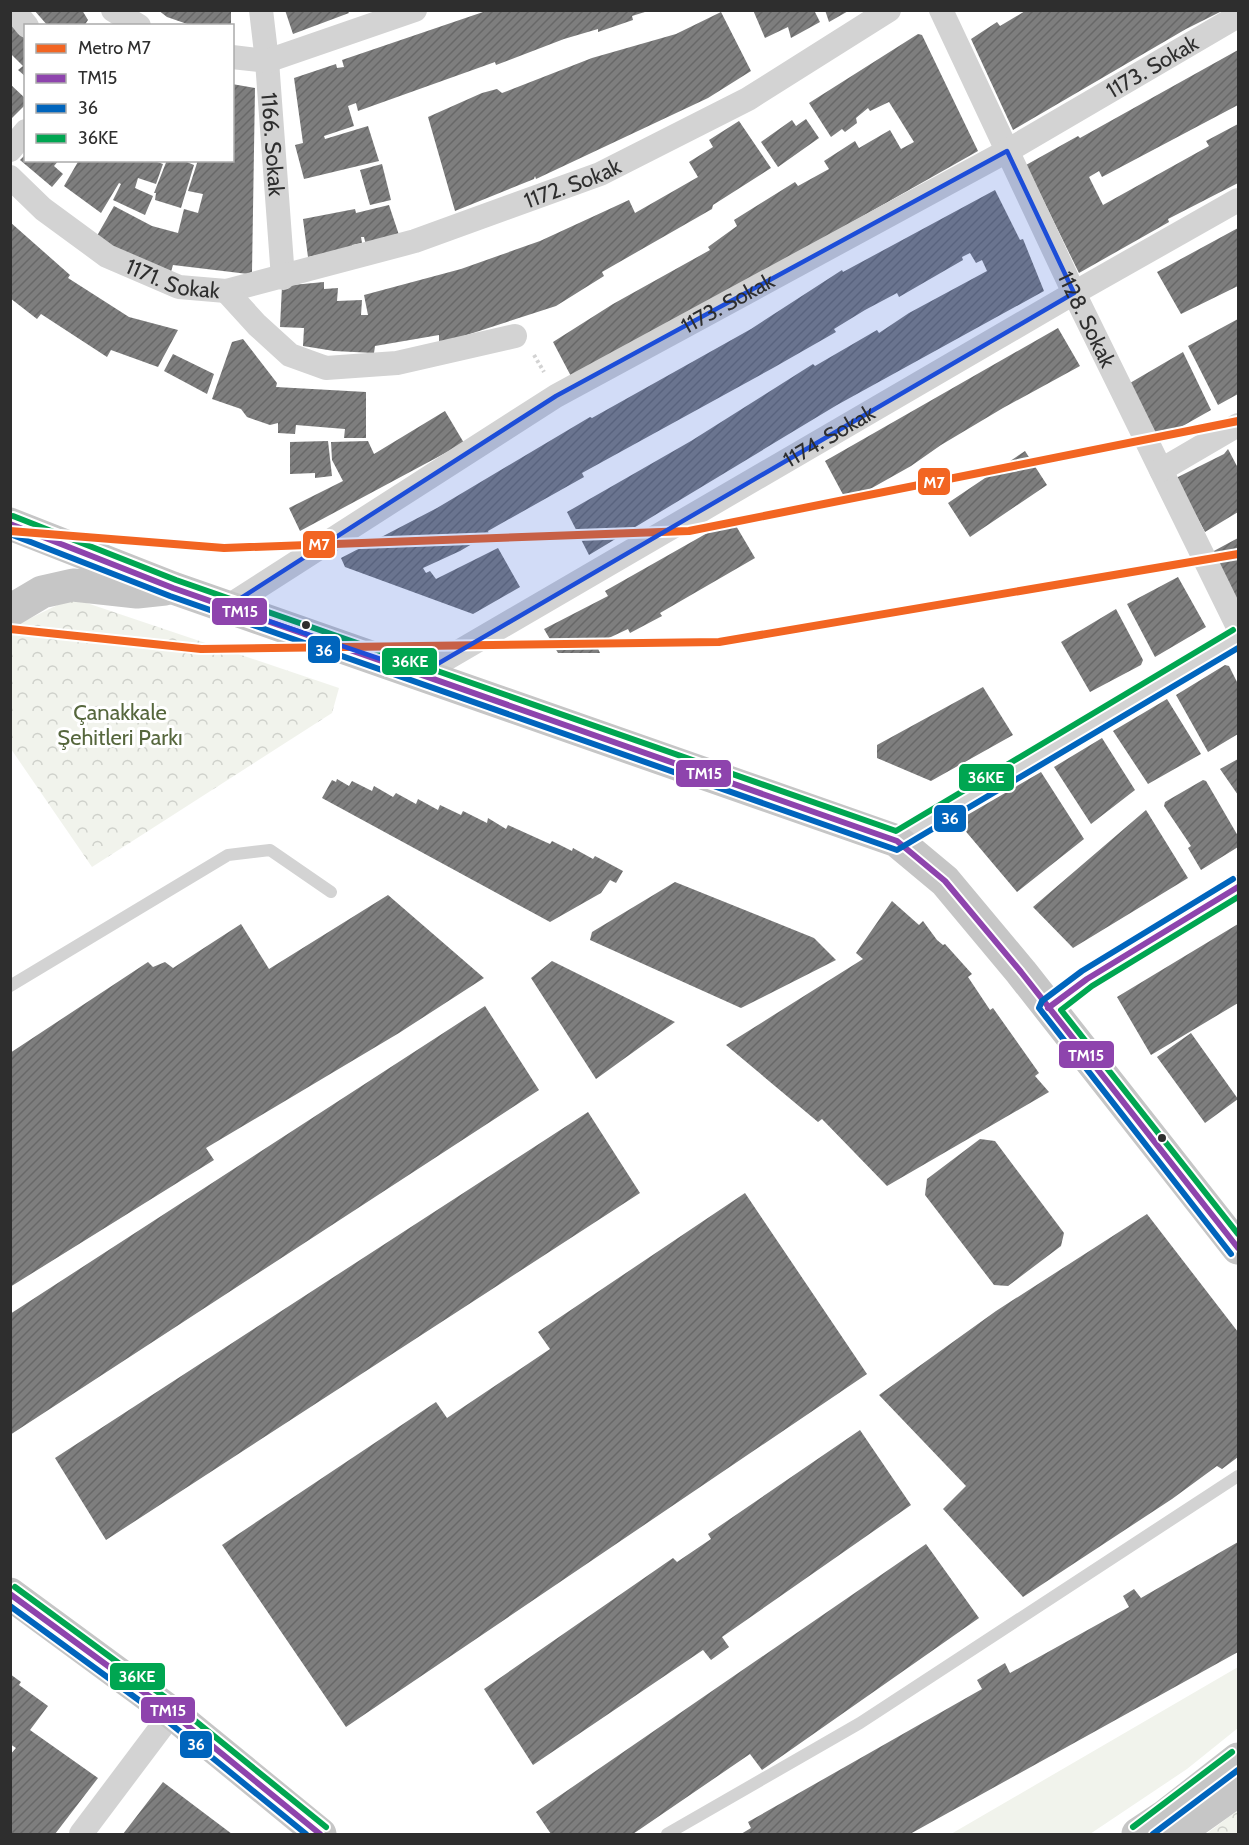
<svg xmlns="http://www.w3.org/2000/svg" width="1249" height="1845" font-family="Cabin,sans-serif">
  <defs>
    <pattern id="forest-crowns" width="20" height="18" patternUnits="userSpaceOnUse" patternTransform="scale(1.5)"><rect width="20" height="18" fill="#f1f3ec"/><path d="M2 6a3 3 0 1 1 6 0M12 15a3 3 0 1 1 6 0" fill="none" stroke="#cfd1cb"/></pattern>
    <pattern id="building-hatch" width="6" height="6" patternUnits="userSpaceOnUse" patternTransform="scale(1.5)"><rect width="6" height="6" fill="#7e7e7e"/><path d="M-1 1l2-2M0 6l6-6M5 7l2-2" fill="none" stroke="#686868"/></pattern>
  </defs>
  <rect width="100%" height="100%" fill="#fff"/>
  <path fill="#f1f3ec" d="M1238,1667V1728L1187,1769L1090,1834H951Z"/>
  <path fill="url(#forest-crowns)" d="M72,598L339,688L332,713L92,867L11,749L10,628Z
    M1238,1810V1834H1206Z"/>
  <path fill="url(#building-hatch)" d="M34,10H82L88,20L84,26H48Z
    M158,10H231V26H193L167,17Z
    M285,10H347L349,13L293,34Z
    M489,10L648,11L632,16L633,20L598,32V29L564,39L496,65L495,62L358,111L356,103L348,106L354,126L324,136L325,139L368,126L379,161L304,179L295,145L303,143L294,78L336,64L337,68L344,67L342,60Z
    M753,10H814L820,22L791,38L788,27L765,38Z
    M825,10H850L829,22Z
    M1027,10H1224L1186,29L1013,130L971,39L997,22L1000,26Z
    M721,12L751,71L708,98L536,179L535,176L534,179L455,211L428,117L482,93L497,89L502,93L592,58L676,34Z
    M10,20L26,35V77L18,70L23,66L10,53Z
    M918,34L922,35L978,151L573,380L553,342L613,304L710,250L708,247L737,226L734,220L795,182L798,186L829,169L824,161L855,141L859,148L890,130L901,149L914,142L889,102L870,111L868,108L856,118L857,123L845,132L842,129L831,137L809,103Z
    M1238,50V105L1102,177L1099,171L1089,177L1103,205L1209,146L1206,141L1238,124V183L1168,219L1169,222L1079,273L1026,165L1078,136L1080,138Z
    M10,84L26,99V104L10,120Z
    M232,84L255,88L252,272L248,274L173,265L170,275L94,241L114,206L152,226L178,233L184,209L198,213L203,194L188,191L198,160H232Z
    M806,119L819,138L778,167L761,142L792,120L796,126Z
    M739,121L771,168L713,205L712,209L602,272L604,276L556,306L439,344V335L375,346L374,353L334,351L303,346L304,328L280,327L282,286L324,282V289L338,288L337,301L362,300L361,315H368L364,295L461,269L540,241L629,200L635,213L698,177L689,162L713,147L709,140Z
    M26,154V160H59L54,166L63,174L52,187L20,160Z
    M79,160H151L163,164L156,184L138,178L135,188L153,196L145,215L113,200L121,184L119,183L101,213L64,186Z
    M167,160H182L194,165L181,208L155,200L156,193H154Z
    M382,164L391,200L370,205L360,170Z
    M995,190L1020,240L1023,239L1044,291L837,405L589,555L567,512L691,441L813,364L815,366L877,330L879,333L909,313L987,271L982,260L976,263L970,253L962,257L963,260L899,297L897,293L865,310L834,329L836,332L773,368L582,473L584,477L488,531L489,534L460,551L423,568L426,573L430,571L436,579L498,548L520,587L473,614L345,567L341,558L437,508L590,417L592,418L751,329L842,270L843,272Z
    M389,205L400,238L366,245L364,237H361L362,243L352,245V248L308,257L303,219L355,209L356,213Z
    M10,222L70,275L68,278L129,317L178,330L158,367L111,350L107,357L41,314L37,319L10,298Z
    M1238,228V286L1181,314L1157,272Z
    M1238,319V394L1218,405L1188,346Z
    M1058,328L1080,366L1003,408L941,445L911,466L847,502L825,461Z
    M243,339L277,383L276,387L366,392V438H344L345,429L296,425L295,434L278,433V423L270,425L247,417L241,409L212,399L232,342Z
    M1183,352L1211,410L1158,440L1130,383Z
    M173,354L214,374L207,394L164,371Z
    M445,411L464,443L300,531L289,508L343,481L332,460L331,442L368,441L374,454Z
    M328,441L332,476L315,478V473L290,474V442Z
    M1228,449L1238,468V512L1205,532L1176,478L1224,454Z
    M1025,451L1047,485L970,537L948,503Z
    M732,519L755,558L660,613L662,616L630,633L628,629L596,644L600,653H558L544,629L608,596L605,591Z
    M1238,538V602L1212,552Z
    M1178,577L1206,627L1155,657L1127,604Z
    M1116,609L1143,660L1141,665L1090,692L1061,642Z
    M1225,665L1229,666L1238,684V734L1208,752L1176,695Z
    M983,687L1013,735L931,781L877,758V745Z
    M1167,699L1201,754L1148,784L1113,731Z
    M1102,738L1135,790L1091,824L1054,767Z
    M1238,759V795L1220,769Z
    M1041,772L1084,839L1017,892L957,821Z
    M337,779L349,786L352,781L372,791L374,786L393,797L396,793L416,804L418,799L438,810L440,805L461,815L463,811L487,823L488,818L506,829L508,825L550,844L552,841L572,851L573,848L593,859L595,856L623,871L616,883L610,880L601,893L550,922L322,798L332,780L336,782Z
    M1203,780L1206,781L1238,836V847L1201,870L1188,848L1191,846L1164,806L1165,802Z
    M1146,810L1188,878L1073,948L1033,907Z
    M675,882L814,938L836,960L741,1008L590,940L592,932Z
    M388,895L484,978L399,1033L206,1148L214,1160L10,1287V1053L148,962L153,967L165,962L173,968L241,924L269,969Z
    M892,901L919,925L923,921L937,940L943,945L945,944L972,974L968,977L990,1010L993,1008L1039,1073L1035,1076L1049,1092L887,1186L822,1119L818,1122L726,1045L863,959L856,953Z
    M1238,924V1003L1151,1055L1117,997Z
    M552,961L675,1022L596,1079L531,978Z
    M485,1006L539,1090L10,1435V1314Z
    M1191,1033L1238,1099L1205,1123L1157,1057Z
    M588,1112L640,1193L106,1540L55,1458Z
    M980,1139L995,1141L1064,1233L1061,1246L1008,1286L994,1285L925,1195L927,1179Z
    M745,1193L867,1374L346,1727L222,1545L436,1402L447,1418L550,1349L538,1332Z
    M1147,1214L1238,1332V1457L1222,1469L1217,1466L1172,1499L1023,1597L943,1509L966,1486L879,1395L996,1311Z
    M860,1430L911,1505L722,1637L729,1647L711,1660L703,1650L533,1765L484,1689L673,1558L677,1562L711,1539L708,1534Z
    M1238,1542V1652L910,1834H741L751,1828L748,1822L982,1689L977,1680L1005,1663L1010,1673L1129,1607L1123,1596L1134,1589L1141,1598Z
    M926,1544L979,1618L762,1770L750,1754L633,1834H551L536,1812Z
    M10,1674L21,1682L19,1685L48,1706L30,1730L98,1778L55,1834H10V1755L16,1748L10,1744Z
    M163,1782L212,1819L232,1834H123Z"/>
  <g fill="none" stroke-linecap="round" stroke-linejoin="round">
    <path stroke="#d3d3d3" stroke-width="4" stroke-dasharray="3 3" stroke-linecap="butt" d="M534,355L544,372"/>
    <path stroke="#d3d3d3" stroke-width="12" d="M10,986L228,855L270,850L331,892
      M667,1834L860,1723L1238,1476"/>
    <g stroke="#d3d3d3" stroke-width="24">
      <path d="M14,10L27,26"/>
      <path d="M113,10L139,26"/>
      <path id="s1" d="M261,10L267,61L283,278"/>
      <path id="s2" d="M941,10L1074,293L1238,627"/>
      <path d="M232,57L267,61L415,10"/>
      <path d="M10,150L26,131"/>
      <path id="s3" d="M10,177L43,209L107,256L179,287L226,291L415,241L600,174L748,99L889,10"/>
      <path d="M226,291L257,325L290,355L326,368L397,363L515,336"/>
      <path d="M1161,470L1238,425"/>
      <path id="s4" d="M227,607L556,396L1007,151L1238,16"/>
      <path id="s5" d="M422,673L1074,293L1238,200"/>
      <path d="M897,841L1238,638"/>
      <path d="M1048,1008L1087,979L1238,887"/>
      <path d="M81,1834L172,1713"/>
    </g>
    <path stroke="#c6c6c6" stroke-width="33" d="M10,524L173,588L897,841L945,881L1021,972L1238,1248
      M10,611L42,592L73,585L137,592L165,589
      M10,1594L172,1713L320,1834
      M1138,1834L1165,1816L1238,1759
      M1176,1834L1238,1790"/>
    <g stroke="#fff" stroke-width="10">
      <path id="bus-1" d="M10,524L173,588L897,841L945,881L1021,972L1238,1248
        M1048,1008L1087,979L1238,887
        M10,1594L172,1713L320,1834"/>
    </g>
    <g stroke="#fff" stroke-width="10">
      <path id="bus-2" d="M10,534L170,596L897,850L1238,648
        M1231,1254L1039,1008L1042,1001L1082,971L1233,879
        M10,1606L166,1720L306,1834
        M1153,1834L1238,1770"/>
    </g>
    <g stroke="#fff" stroke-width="10">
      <path id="bus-3" d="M13,516L176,580L896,831L1233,630
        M1238,897L1092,986L1061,1010L1238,1234
        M15,1587L177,1706L326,1827
        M1133,1827L1232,1752"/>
    </g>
    <use href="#bus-1" stroke="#8e44ad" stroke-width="6"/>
    <use href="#bus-2" stroke="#0065bd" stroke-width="6"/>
    <use href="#bus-3" stroke="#00a651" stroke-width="6"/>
    <g stroke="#fff" stroke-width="12">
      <path id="metro-1" d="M10,531L224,548L689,531L1238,421
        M10,629L201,649L719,642L1238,554"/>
    </g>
    <use href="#metro-1" stroke="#f26522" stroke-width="8"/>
  </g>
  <path fill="#1d4ed8" fill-opacity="0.2" stroke="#1d4ed8" stroke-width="4.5" stroke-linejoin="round" d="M1007,151L1074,293L422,673L227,607L556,396Z"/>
  <g fill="#2e2e2e" stroke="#fff" stroke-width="2">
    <circle cx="306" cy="625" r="5"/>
    <circle cx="1162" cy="1138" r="5"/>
  </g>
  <g text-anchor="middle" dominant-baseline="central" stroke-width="6" stroke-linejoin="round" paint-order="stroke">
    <g font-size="22" fill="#2e2e2e" stroke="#fff">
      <text stroke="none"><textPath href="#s4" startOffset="1072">1173. Sokak</textPath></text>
      <text stroke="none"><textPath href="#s1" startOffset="135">1166. Sokak</textPath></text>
      <text stroke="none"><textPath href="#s3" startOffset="614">1172. Sokak</textPath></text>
      <text stroke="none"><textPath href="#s3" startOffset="196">1171. Sokak</textPath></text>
      <text stroke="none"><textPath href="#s4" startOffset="586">1173. Sokak</textPath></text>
      <text stroke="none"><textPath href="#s2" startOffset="342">1128. Sokak</textPath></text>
      <text stroke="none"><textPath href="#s5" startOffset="471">1174. Sokak</textPath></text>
    </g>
    <g font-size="22" fill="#56673d" stroke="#fff">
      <text x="120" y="712">Çanakkale<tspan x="120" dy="25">Şehitleri Parkı</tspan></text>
    </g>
  </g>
  <g stroke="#fff" stroke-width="2">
    <rect x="917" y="467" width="34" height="29" rx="6" fill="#f26522"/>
    <rect x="302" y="530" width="34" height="29" rx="6" fill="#f26522"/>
    <rect x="211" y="597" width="57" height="29" rx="6" fill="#8e44ad"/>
    <rect x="307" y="635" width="34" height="29" rx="6" fill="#0065bd"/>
    <rect x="381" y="647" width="57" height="29" rx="6" fill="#00a651"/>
    <rect x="675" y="759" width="57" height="29" rx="6" fill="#8e44ad"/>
    <rect x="958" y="763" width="57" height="29" rx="6" fill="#00a651"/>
    <rect x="933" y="804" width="34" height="29" rx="6" fill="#0065bd"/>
    <rect x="1058" y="1040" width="57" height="29" rx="6" fill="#8e44ad"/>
    <rect x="109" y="1662" width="57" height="29" rx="6" fill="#00a651"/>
    <rect x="140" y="1696" width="56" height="28" rx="6" fill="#8e44ad"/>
    <rect x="179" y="1730" width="34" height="29" rx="6" fill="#0065bd"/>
  </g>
  <g font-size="16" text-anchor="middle" font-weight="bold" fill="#fff">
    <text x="934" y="488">M7</text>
    <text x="319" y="550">M7</text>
    <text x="240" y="617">TM15</text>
    <text x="324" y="656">36</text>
    <text x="410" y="667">36KE</text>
    <text x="704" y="779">TM15</text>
    <text x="986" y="783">36KE</text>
    <text x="950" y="824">36</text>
    <text x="1086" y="1061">TM15</text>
    <text x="137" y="1682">36KE</text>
    <text x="168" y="1716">TM15</text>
    <text x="196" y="1750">36</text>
  </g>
  <rect width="1249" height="1845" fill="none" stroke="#2e2e2e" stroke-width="24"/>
  <rect x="24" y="24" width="210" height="138" fill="#ffffff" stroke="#ababab" stroke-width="1.5"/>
  <rect x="36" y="44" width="30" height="9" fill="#f26522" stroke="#ababab" stroke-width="1.5"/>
  <text x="78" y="54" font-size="18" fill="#2e2e2e">Metro M7</text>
  <rect x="36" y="74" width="30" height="9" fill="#8e44ad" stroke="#ababab" stroke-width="1.5"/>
  <text x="78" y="84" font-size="18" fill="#2e2e2e">TM15</text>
  <rect x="36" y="104" width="30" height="9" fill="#0065bd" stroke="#ababab" stroke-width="1.5"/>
  <text x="78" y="114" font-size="18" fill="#2e2e2e">36</text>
  <rect x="36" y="134" width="30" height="9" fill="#00a651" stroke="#ababab" stroke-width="1.5"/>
  <text x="78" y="144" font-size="18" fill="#2e2e2e">36KE</text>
</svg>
